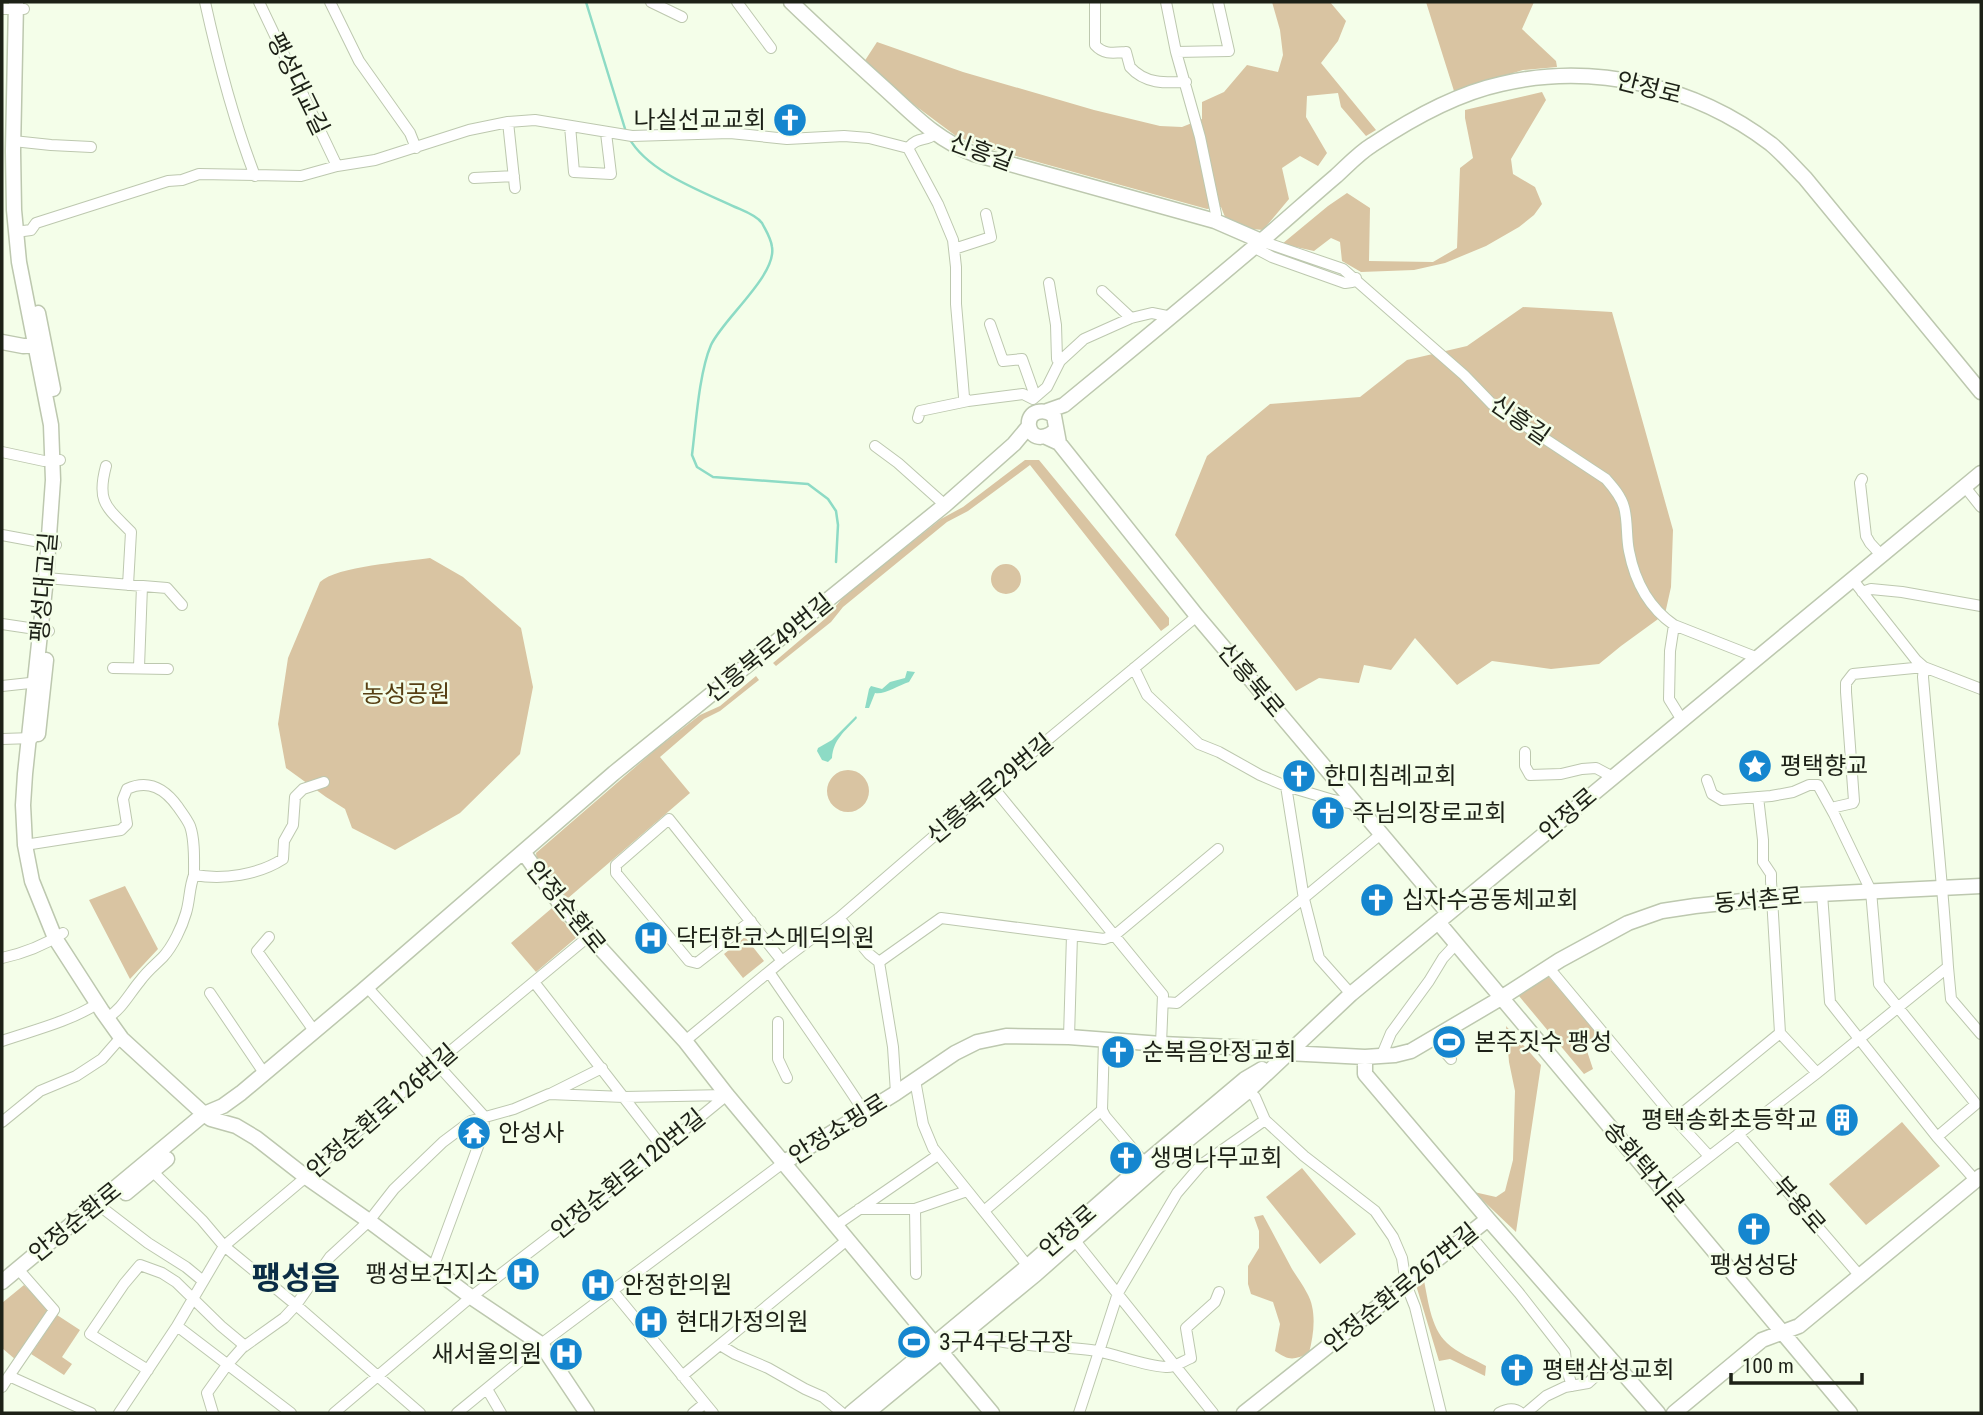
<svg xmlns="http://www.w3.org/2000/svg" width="1983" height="1415" font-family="'Roboto Condensed','Noto Sans KR',sans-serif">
  <rect width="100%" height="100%" fill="#f4fee9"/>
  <path fill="#d9c4a2" d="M1272,2H1330L1346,21L1338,41L1321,63L1376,130L1366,136L1341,107L1338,93L1307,96L1306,117L1327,153L1318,166L1300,156L1282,168L1289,199L1263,230L1252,229L1225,217L1221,207L1207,209L984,147L956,136L913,104L864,62L877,42L963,72L1094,110L1160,126L1182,127L1202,119V102L1224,92L1247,65L1278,72L1283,55L1280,30Z
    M1426,2H1534L1522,29L1556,61L1557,67L1523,70L1454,91Z
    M1542,92L1546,100L1511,159L1513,174L1535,187L1542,204L1534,215L1519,227L1486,246L1445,263L1414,270L1361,272L1342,261L1340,242L1331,238L1314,251L1282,244L1328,206L1347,193L1370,208L1369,261L1433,262L1457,248L1460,168L1473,158L1465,118V110Z
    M1523,307L1612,312L1673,530L1671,587L1665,614L1621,646L1599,664L1551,669L1492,661L1457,685L1415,638L1391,670L1364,665L1359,683L1319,678L1296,691L1175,535L1207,456L1270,404L1360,397L1407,360L1467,346Z
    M1025,460H1039L1169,618V625L1161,631L1030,465L968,511L947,522L843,607L831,622L776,666L773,663L826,618L844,596L941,519L963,507Z
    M430,558L463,577L521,628L533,687L520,754L460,813L395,850L352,828L345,809L326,797L286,768L278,724L288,658L320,582C337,566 404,562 430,558Z
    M991 579a15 15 0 1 1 30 0a15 15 0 1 1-30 0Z
    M756,676L759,680L720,711L704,719L660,757L690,793L567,899L537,862L536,853L655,750L700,715L720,706Z
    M827 791a21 21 0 1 1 42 0a21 21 0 1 1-42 0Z
    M125,886L158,949L130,979L89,900Z
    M552,908L577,937L536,972L511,943Z
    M745,937L764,961L743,978L724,954Z
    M1548,976L1601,1037L1585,1045L1593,1069L1584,1074L1519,996Z
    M1506,1026L1541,1065L1516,1232L1474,1192L1496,1197L1505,1191L1513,1160L1515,1091L1509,1062Z
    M1902,1122L1940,1166L1866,1225L1829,1184Z
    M1302,1168L1356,1234L1320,1264L1266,1197Z
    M1263,1215C1273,1233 1282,1251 1292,1269C1297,1277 1303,1285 1307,1293C1317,1310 1314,1334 1309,1353C1294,1360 1289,1361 1275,1351L1280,1324L1273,1302L1251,1294L1248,1284V1266L1259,1248V1231L1254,1217Z
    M1423,1276C1428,1298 1430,1327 1447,1343C1457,1353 1474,1359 1486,1366L1485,1376L1450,1359L1439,1361L1416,1285L1417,1281Z
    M24,1285L47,1308V1315L16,1360L2,1348V1303Z
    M57,1315L80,1330L62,1357L72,1364L64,1375L31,1354Z"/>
  <path fill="#8ddbc5" d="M907,671L915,672L909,682C899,685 884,695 875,693L869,708H865L869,689L871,686L882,689L890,682L905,678Z
    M856,716L857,718C845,731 833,740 832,758L828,762L822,760L817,751L818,748L832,740Z"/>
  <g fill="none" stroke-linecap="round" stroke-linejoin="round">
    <path stroke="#8ddbc5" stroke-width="2.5" d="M586,2L626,132
      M629,138C648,172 701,191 735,207C744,211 756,215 762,223C766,231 771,238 772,247C777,275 723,319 711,345C699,373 696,423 692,455L697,467L713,477L808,484L828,499L836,511L838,525L836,562"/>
    <g stroke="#bdc8af" stroke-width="12">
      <path id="street" d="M205,2C218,61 233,119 255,176
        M259,2L337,166
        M330,2L359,61L410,133L416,148
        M651,2L682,17
        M737,2L771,48
        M1095,2V45C1104,55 1113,53 1126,52L1130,67C1145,84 1165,83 1186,82
        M1166,2L1176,52
        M2,9H24
        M508,122L515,188
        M570,126L574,172L611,174L606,133
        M13,141L51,145L91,147
        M908,148L938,204L953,240L956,267V304L962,373L964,397L968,401
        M908,148C918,136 925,142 935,134
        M474,178L514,176
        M1215,221L1216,214L1200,137L1176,52L1229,51L1218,2
        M16,232L31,230L36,223L168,181L182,180L199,174L301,176L337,166L375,160L469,130L508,122L535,120L632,136L730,133L787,139L844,136L869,138L908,148
        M1261,241L1343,269L1464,375L1492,404L1606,479C1613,487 1621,496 1624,507C1628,521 1626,537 1629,551C1635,582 1648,607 1674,625L1670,651L1669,699L1682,720
        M1253,247L1272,257L1345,283L1352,282L1356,278
        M954,249L991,237L986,214
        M1049,283L1056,325L1057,359L1060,361
        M1102,291L1131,318
        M990,324L1003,361L1022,359L1033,390V399
        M918,418L920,411L968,401L1023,394L1033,399L1047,387L1060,361L1084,339L1131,318L1152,313L1172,317
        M875,446L898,463L945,505
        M2,452L44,461L60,460
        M106,466C96,503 107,507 131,532L128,585
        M1862,479L1860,483L1866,536L1870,543L1882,556
        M1965,487L1981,507
        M2,535L56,545
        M46,578L167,588L182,605
        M1853,580L1916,660L1924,667L1923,677C1931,774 1942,871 1948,967
        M1862,592L1871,589L1902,592L1981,606
        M2,624L49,631
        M1674,625L1758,658
        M139,667L142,586
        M113,668L168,669
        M1134,668L1147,695L1199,744L1219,752L1260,775L1286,786L1333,800L1355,804
        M2,686L39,682
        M2,739L33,738
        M1525,752V766L1530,775L1561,774L1582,769L1596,768L1613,777
        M1707,780L1712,794L1722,800L1771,796L1793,792L1809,785H1818L1834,814L1871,891L1879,984L1976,1104L1937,1137L1976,1181
        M992,786L1163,995L1161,1044
        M1286,786L1304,899L1319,958L1351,994
        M1831,808L1853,803L1854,801L1846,692V683L1853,674L1924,667L1981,689
        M25,845L121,830L127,824L123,799L127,789C149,779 165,789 178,807C182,813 187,819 190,826C195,840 194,860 194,875C224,880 258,875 283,859L284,841L293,825L295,797L303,789L324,782
        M1822,894L1830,1002L1937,1137
        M839,918L869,954L879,962
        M751,921L697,963L689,961L616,873V865L669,819L677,829L782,961
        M269,937L257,951L315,1032
        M2,958C25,953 43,946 63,933
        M879,962L941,918L1104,939L1115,935L1218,849
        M879,962L893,1047L896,1093
        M1549,968L1675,1119L1709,1156
        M769,972C801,1019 834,1065 865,1113
        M534,982L663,1148
        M367,987L484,1116L483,1133L433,1268
        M210,993L264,1073
        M1163,1002L1177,1003L1381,834
        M107,1018C122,1009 129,994 140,981C147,971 155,965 163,957C173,946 182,927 186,913C190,900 189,888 194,875
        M778,1022V1059L787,1078
        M1780,1033L1817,1073
        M1069,1037L1072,935
        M1433,1038L1451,1059
        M2,1041C34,1030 68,1022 97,1004
        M685,1041L782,961L839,918L992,786L1197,616
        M1381,1057L1391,1033L1429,981L1443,958L1456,944
        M915,1080L923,1124L933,1148L1031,1270
        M552,1093L602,1068
        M1102,1110L1105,1116L1148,1167
        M1675,1119L1780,1033L1771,881V874L1763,862V840L1758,797
        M1265,1120L1304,1156L1375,1211L1393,1237L1402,1258L1406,1284L1415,1307L1441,1413
        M2,1122L40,1091L76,1076L102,1059L116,1043L122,1039
        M1738,1134L1860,1276
        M148,1167L202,1220L224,1246L296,1305L420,1413
        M1665,1191L1817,1073L1948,967L1951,999L1981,1034
        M859,1209H915L967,1191
        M915,1209L916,1274
        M105,1210L148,1243L186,1267L203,1281
        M984,1211L1102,1110L1104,1040
        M835,1226L938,1155
        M1072,1237L1213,1413
        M1475,1241L1519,1293L1565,1352L1567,1370L1572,1386
        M612,1290L713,1413
        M177,1326L291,1413
        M964,1329C990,1348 1063,1345 1097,1351C1118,1355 1145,1366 1166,1367C1174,1368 1183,1361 1191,1358L1186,1328L1215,1302L1219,1292
        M720,1345L735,1354L768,1368L805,1389L823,1397L842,1413
        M148,1370L90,1334L124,1284L140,1265L162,1273L176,1282L221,1326L245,1346
        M9,1376L54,1310L18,1269
        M682,1376L847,1240
        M2,1387L9,1376L91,1413
        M487,1389L501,1413
        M119,1413L177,1326L224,1246L306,1177L430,1068L588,937
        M213,1413L207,1393L227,1365L242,1348L284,1318L296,1305L330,1257L369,1221L394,1189L443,1142L471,1121L514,1109L549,1094L624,1097L727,1095
        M334,1413L471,1297L617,1185L727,1095
        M457,1413L541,1344L783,1163
        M693,1413L704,1404
        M1079,1413L1118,1293L1177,1193L1201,1165L1265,1120L1255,1097L1248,1091
        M1499,1413C1506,1409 1514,1407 1521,1413
        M1526,1413L1546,1396L1565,1387L1588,1383L1612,1361"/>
    </g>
    <g stroke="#bdc8af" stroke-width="17">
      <path id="secondary" d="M16,2L13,151L14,210L19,262L51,425L53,480L46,578L25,774L23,805L25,845L32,881L55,938L102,1011L122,1039L204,1114L211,1119L236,1126L256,1138L306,1177L369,1221L471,1297L541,1344L587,1413
        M791,2C821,31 852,59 883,87C913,114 935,139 974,154L1215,221L1261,241
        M38,313L53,389
        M2,342L23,346L42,344
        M1047,411L1064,405C1130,351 1195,297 1260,242C1285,221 1310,198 1336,176C1347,166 1359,153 1372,145C1411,119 1455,94 1501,84C1594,62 1695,86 1771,144C1783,154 1794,167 1805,178L1981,392
        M1056,429C1049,438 1032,442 1029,426C1027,410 1045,408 1054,416L1059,443
        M1046,437L1059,443L1197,616L1448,913
        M38,734L46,660
        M524,853L561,905L685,1041L727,1095L992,1413
        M1438,922L1850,1413
        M1365,1057V1074L1488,1219L1658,1413
        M783,1163L896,1093L955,1053L977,1042L1006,1036L1069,1037L1161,1044L1255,1048L1287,1053L1365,1057L1395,1055L1411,1051L1501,998L1560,960L1628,923L1662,911L1695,906L1799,895L1981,886
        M126,1193L167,1159
        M2,1282L204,1114L223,1106L241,1093L361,992L614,773L945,505L1014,444L1029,426
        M851,1413L1028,1266L1145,1163L1245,1079L1262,1069
        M867,1413L1036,1274L1184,1143L1248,1091L1351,994L1981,473
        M1244,1413L1488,1219
        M1674,1413L1762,1340L1799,1326L1981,1176"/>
    </g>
    <use href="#street" stroke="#fff" stroke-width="10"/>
    <use href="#secondary" stroke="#fff" stroke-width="14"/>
  </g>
  <defs>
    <g id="church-disc" transform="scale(1.75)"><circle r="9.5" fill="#1586cf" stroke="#f4fee9"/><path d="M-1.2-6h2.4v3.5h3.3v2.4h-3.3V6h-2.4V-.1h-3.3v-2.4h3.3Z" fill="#fff"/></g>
    <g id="sight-disc" transform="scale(1.75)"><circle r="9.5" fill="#1586cf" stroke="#f4fee9"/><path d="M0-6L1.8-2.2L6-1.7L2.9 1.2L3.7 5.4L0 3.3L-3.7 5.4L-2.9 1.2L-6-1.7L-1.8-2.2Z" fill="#fff"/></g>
    <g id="hospital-disc" transform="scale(1.75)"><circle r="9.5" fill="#1586cf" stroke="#f4fee9"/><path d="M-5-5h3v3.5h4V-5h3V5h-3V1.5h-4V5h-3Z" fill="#fff"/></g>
    <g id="stadium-disc" transform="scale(1.75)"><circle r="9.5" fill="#1586cf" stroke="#f4fee9"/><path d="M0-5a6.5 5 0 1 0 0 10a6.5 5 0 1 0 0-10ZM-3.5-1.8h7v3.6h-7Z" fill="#fff"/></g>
    <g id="building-disc" transform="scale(1.75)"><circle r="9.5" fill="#1586cf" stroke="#f4fee9"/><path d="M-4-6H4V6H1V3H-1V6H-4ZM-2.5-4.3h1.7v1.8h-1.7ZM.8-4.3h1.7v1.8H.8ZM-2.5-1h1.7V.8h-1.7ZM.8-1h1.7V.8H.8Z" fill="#fff"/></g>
    <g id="temple-disc" transform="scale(1.75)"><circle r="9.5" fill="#1586cf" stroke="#f4fee9"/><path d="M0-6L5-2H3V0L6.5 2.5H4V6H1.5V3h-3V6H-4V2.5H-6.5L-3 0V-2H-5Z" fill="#fff"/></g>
  </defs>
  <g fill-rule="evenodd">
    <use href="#church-disc" x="790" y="120"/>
    <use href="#sight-disc" x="1755" y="766"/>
    <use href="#church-disc" x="1299" y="776"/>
    <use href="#church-disc" x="1328" y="813"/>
    <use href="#church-disc" x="1377" y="900"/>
    <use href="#hospital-disc" x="651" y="938"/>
    <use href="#stadium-disc" x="1449" y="1042"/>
    <use href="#church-disc" x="1118" y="1052"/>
    <use href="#building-disc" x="1842" y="1120"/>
    <use href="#temple-disc" x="474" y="1133"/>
    <use href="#church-disc" x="1126" y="1158"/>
    <use href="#church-disc" x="1754" y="1229"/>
    <use href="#hospital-disc" x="523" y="1274"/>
    <use href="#hospital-disc" x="598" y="1285"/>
    <use href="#hospital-disc" x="651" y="1322"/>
    <use href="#stadium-disc" x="914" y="1342"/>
    <use href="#hospital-disc" x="566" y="1354"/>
    <use href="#church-disc" x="1517" y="1370"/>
  </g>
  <g text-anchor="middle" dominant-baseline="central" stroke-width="5" stroke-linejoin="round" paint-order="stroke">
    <g font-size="24" fill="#1d2117" stroke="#f4fee9">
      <text transform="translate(298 84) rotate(64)">팽성대교길</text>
      <text transform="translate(1649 88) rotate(14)">안정로</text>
      <text transform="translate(981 152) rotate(20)">신흥길</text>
      <text transform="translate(1520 420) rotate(35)">신흥길</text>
      <text transform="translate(44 587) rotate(-85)">팽성대교길</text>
      <text transform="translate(769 648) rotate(-39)">신흥북로49번길</text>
      <text transform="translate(1251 680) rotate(50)">신흥북로</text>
      <text transform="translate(990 789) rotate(-40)">신흥북로29번길</text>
      <text transform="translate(1568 814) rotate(-40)">안정로</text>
      <text transform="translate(1758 900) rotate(-5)">동서촌로</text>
      <text transform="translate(566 907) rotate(51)">안정순환로</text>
      <text transform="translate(382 1111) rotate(-41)">안정순환로126번길</text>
      <text transform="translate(838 1129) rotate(-32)">안정쇼핑로</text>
      <text transform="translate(1644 1167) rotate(50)">송화택지로</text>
      <text transform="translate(628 1174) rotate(-39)">안정순환로120번길</text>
      <text transform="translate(1799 1205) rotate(49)">부용로</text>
      <text transform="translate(75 1222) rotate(-39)">안정순환로</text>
      <text transform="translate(1068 1231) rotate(-41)">안정로</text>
      <text transform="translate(1401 1288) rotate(-39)">안정순환로267번길</text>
    </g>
    <g font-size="24" fill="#1d2117" stroke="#f4fee9" text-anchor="start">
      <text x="766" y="120" text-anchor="end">나실선교교회</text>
      <text x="1780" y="766">평택향교</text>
      <text x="1324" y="776">한미침례교회</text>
      <text x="1352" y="813">주님의장로교회</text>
      <text x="1402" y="900">십자수공동체교회</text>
      <text x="676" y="938">닥터한코스메딕의원</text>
      <text x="1474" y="1042">본주짓수 팽성</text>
      <text x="1142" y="1052">순복음안정교회</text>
      <text x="1818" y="1120" text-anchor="end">평택송화초등학교</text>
      <text x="498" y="1133">안성사</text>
      <text x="1150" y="1158">생명나무교회</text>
      <text x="1754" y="1265" text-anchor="middle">팽성성당</text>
      <text x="498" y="1274" text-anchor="end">팽성보건지소</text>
      <text x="622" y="1285">안정한의원</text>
      <text x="676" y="1322">현대가정의원</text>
      <text x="939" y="1342">3구4구당구장</text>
      <text x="542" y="1354" text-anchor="end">새서울의원</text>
      <text x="1542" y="1370">평택삼성교회</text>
    </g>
    <g font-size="24" fill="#573f13" stroke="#f4fee9">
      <text x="406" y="694">농성공원</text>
    </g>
    <g font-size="32" font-weight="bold" fill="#0b2d46" stroke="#f4fee9">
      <text x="296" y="1278">팽성읍</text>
    </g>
  </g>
  <rect width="1983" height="1415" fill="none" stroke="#1d2117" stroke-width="7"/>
  <path d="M1731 1373v10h131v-10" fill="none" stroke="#1d2117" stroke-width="3.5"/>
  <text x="1742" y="1373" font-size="21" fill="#1d2117" stroke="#f4fee9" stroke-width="5" paint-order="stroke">100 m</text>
</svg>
